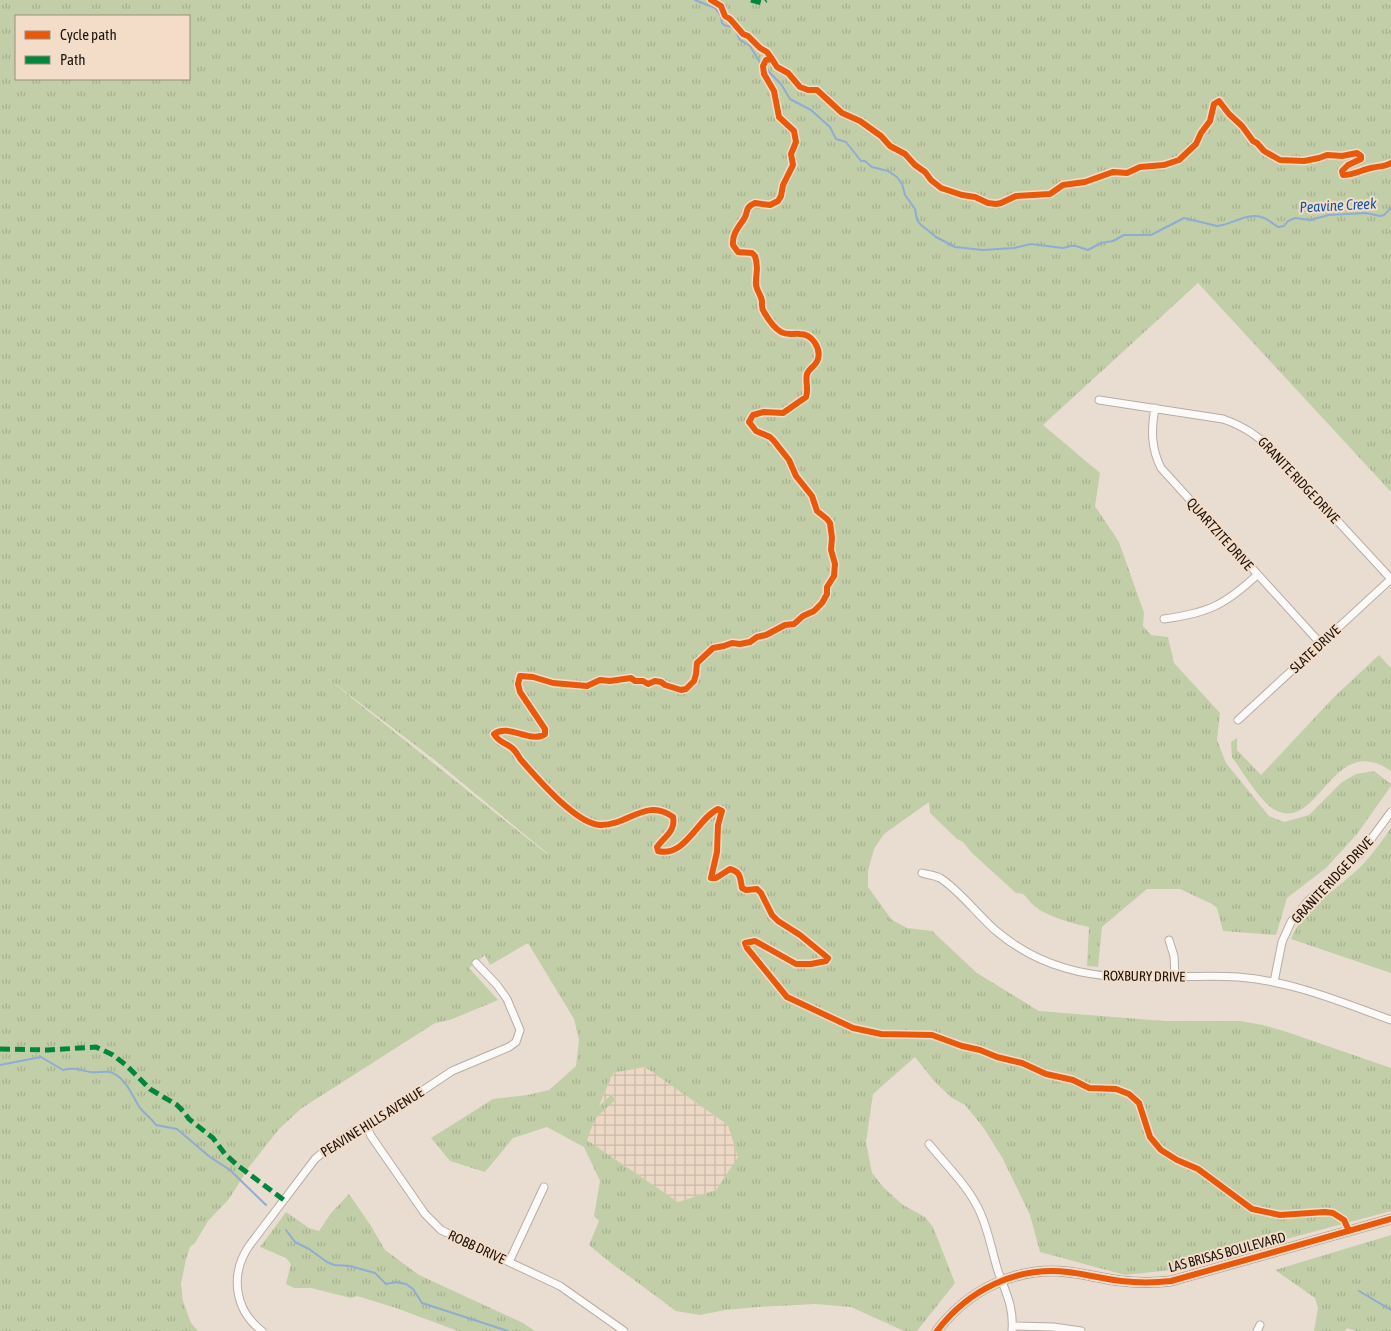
<svg xmlns="http://www.w3.org/2000/svg" width="1391" height="1331" font-family="'Asap Condensed',sans-serif">
  <defs>
    <pattern id="industrial-grid" width="8" height="8" patternUnits="userSpaceOnUse" patternTransform="scale(1.25)"><rect width="8" height="8" fill="#edd8c5"/><path d="M0 4h8M4 0v8" fill="none" stroke="#cbb8a8"/></pattern>
    <pattern id="grass-tufts" width="24" height="20" patternUnits="userSpaceOnUse" patternTransform="scale(1.25)"><rect width="24" height="20" fill="#c2cea8"/><path d="M3 7l-1-3M5 7V3M7 7l1-3M15 17l-1-3M17 17v-4M19 17l1-3" fill="none" stroke="#a6b08f"/></pattern>
  </defs>
  <rect width="100%" height="100%" fill="#e9ddd2"/>
  <path fill="url(#industrial-grid)" d="M645,1067L728,1125L739,1157L716,1190L678,1202L586,1139L595,1119L616,1099L611,1095L599,1107L613,1073Z"/>
  <path fill="url(#grass-tufts)" fill-rule="evenodd" d="M0,0H1391V492L1198,283L1043,425L1100,473L1095,506L1119,542L1144,613L1143,626L1151,635L1168,637L1174,663L1220,713L1217,740L1226,763L1269,816L1284,822L1309,815L1342,782L1356,774L1374,771L1391,784V786L1357,834L1326,868L1287,898L1276,935L1223,931L1217,908L1212,904L1180,889H1147L1102,927L1098,967L1087,966L1089,927C1073,924 1042,915 1031,903C1026,897 1025,893 1016,893L972,853L963,842L957,839L930,813L929,802L884,834L874,849L868,871V887L892,920L907,928L932,931L977,973L1039,1011L1164,1021H1240L1263,1025L1287,1032L1391,1068V1211L1171,1270L1125,1275L1040,1252L1030,1215L1003,1159L983,1127L965,1105L952,1098L934,1081L915,1057L873,1094L866,1142L872,1173L884,1188L903,1205L925,1217L933,1227L955,1283L917,1331H904L851,1307L815,1304L758,1307L725,1310L700,1315L676,1311L607,1260L589,1245L599,1221L594,1216L600,1181L584,1147L547,1127L513,1138L485,1172L450,1161L431,1138L493,1099L528,1095L549,1090L576,1066L579,1040L574,1019L528,943L490,965L485,955L469,968L498,1000L450,1020L435,1023L302,1108L279,1129L249,1167L229,1199L208,1221L195,1243L190,1247L186,1259L181,1284L183,1301L191,1323L198,1331H0ZM16,16H189V79H16ZM322,674L436,761L548,854H547ZM645,1067L728,1125L738,1157L716,1190L678,1202L587,1140L595,1119L616,1099L611,1095L599,1106L613,1073Z
    M1379,655L1391,668V771C1332,730 1320,833 1275,810C1261,802 1246,777 1236,763L1232,757L1231,742L1237,738V750L1261,775L1335,696Z
    M1391,828V973L1291,939C1304,906 1342,887 1365,862C1375,851 1383,839 1391,828Z
    M349,1194L371,1226L385,1250L419,1275L523,1323L535,1331H458L396,1308L357,1296L351,1298L311,1288H294L286,1284L291,1264L286,1258L260,1247L286,1212L309,1228L319,1231L331,1213Z
    M1391,1235V1331H1356L1347,1328L1345,1331H1314L1318,1308L1315,1298L1275,1270Z"/>
  <g fill="none" stroke-linecap="round" stroke-linejoin="round">
    <path stroke="#8facd2" stroke-width="2" d="M695,0L715,8L721,16L722,23L724,25L735,28L739,39L750,46L761,64L781,84L790,99L811,110L830,127L836,139L846,142L861,161H865L872,167L888,171L897,177L902,184L905,195L915,209L917,220L920,224L936,237L955,247L983,250L1014,248L1031,244L1063,248L1071,246H1076L1088,250L1101,243L1113,241L1124,235H1151L1184,218L1217,226C1232,225 1248,211 1264,218C1269,220 1273,224 1278,227L1284,226L1288,221L1295,218L1310,220L1329,215L1366,213L1380,216L1384,215L1391,208
      M0,1065L41,1057L63,1070C74,1067 80,1070 90,1072C96,1073 104,1071 110,1072C126,1077 132,1096 140,1108C145,1114 151,1118 156,1125L177,1129L210,1157L230,1170L266,1205
      M286,1230L295,1242L309,1249L327,1262L334,1265L350,1266L375,1273L386,1284L396,1282L406,1284L413,1289L422,1303L508,1331
      M1359,1291L1391,1310"/>
    <g stroke="#b6ada4" stroke-width="9">
      <path id="minor" d="M1099,400L1223,419C1244,426 1259,436 1274,452L1391,579L1238,720
        M1155,408C1151,430 1151,448 1161,468L1321,644
        M1164,619C1208,613 1225,605 1257,575
        M922,873C928,875 934,875 940,878C957,888 979,916 995,930C1015,947 1040,961 1065,968C1121,985 1180,973 1238,977C1292,981 1341,1002 1391,1020
        M1169,940L1174,956L1175,977
        M1274,982L1282,942L1291,922L1308,901L1360,854L1391,812
        M366,1125L371,1136L425,1214L441,1230L560,1286L624,1331
        M929,1144C946,1165 969,1187 980,1212C989,1232 992,1252 998,1271C1006,1293 1014,1307 1012,1331
        M509,1262L544,1187
        M1013,1326L1053,1327L1081,1331
        M262,1331C234,1310 230,1274 249,1246L315,1159L328,1148L353,1131L389,1113L452,1071L509,1047L516,1042L520,1030L507,999L497,985L476,963
        M1257,1331L1260,1325"/>
    </g>
    <g stroke="#b6ada4" stroke-width="11">
      <path id="tertiary" d="M937,1331C968,1290 1016,1266 1068,1272C1086,1274 1103,1279 1121,1281C1138,1283 1154,1283 1171,1281L1391,1219"/>
    </g>
    <use href="#minor" stroke="#fcfaf8" stroke-width="7"/>
    <use href="#tertiary" stroke="#fcfaf8" stroke-width="9"/>
    <path stroke="#00873e" stroke-width="5" stroke-dasharray="10 5" stroke-linecap="butt" d="M751,0L762,3L766,0
      M0,1049L48,1050L96,1047L113,1055L127,1066L150,1089L177,1105L184,1112L189,1119L213,1138L225,1154L237,1165L284,1200"/>
    <g stroke="#f3dcc8" stroke-width="9">
      <path id="cycleway" d="M711,0L721,6L725,16L730,19L743,34L748,36L760,48L767,52L772,59
        M1349,1231L1344,1220L1333,1213L1325,1212L1280,1215L1252,1209L1198,1169L1177,1160L1161,1150L1150,1137L1139,1103L1129,1094L1116,1089L1089,1088L1073,1080L1046,1074L1022,1063L997,1057L980,1050L962,1046L932,1035L881,1034L853,1028L787,997L747,948L745,943L755,941L796,964H811L826,961L828,958L800,935L778,921L772,915L761,893L757,889L746,890L742,888C740,878 741,872 730,869L716,878H711L717,852L718,825L722,811L718,809C698,818 685,858 658,851L657,847C664,837 676,831 673,817C646,797 628,826 600,825C576,824 537,778 521,760C518,756 516,751 512,748C506,743 498,742 494,734C508,723 532,744 545,734V729L520,692L518,684L520,676L533,677L553,683L587,686L600,680L610,681L631,678L635,681H643L648,684L655,681L661,682L665,685L681,690L686,689L694,681L696,674L697,663L713,648L724,646L732,643L740,644L750,642L757,637L766,635L785,625L794,624L803,616L814,611L822,603L827,594V587L834,576L835,564L831,550L832,538L830,523L827,519L817,511L812,496L796,476L789,460L774,441L770,437L756,431L749,422L753,415L764,412L783,413L806,397C809,389 805,382 807,374C809,368 816,366 818,359C821,348 812,334 800,334C793,333 788,336 781,332C774,328 768,319 764,312C761,308 762,305 762,301C761,294 755,289 756,282C756,271 759,268 755,256L752,253L738,252L733,245C732,234 738,228 744,219C749,211 744,208 755,203L770,205L778,201L781,196L783,185L793,165L791,154L796,142L794,131L779,117L774,91L764,74L763,66L766,60L772,59L777,67L788,73L800,87L808,90H817L842,113L860,121L881,136L890,146L905,154L915,165L925,172L931,180L941,188L962,195L975,197L988,203L996,204L1001,203L1016,196L1050,194L1063,185L1085,182L1113,172L1127,173L1140,167L1164,165L1179,160L1196,144L1201,133L1210,121L1214,104L1219,101L1229,114L1242,126L1253,141L1257,143L1264,151L1280,160L1304,161L1319,158L1327,155L1342,156L1357,153L1361,156V159L1348,165L1342,171L1343,175C1354,175 1361,170 1371,168C1378,166 1384,167 1391,163
        M937,1331C968,1290 1016,1266 1068,1272C1086,1274 1103,1279 1121,1281C1138,1283 1154,1283 1171,1281L1391,1219"/>
    </g>
    <use href="#cycleway" stroke="#e8590c" stroke-width="6"/>
  </g>
  <g text-anchor="middle" dominant-baseline="central" stroke-width="4" stroke-linejoin="round" paint-order="stroke">
    <g font-size="14" fill="#1b140d" stroke="#f3dcc8">
      <text transform="translate(1299 480) rotate(47)">GRANITE RIDGE DRIVE</text>
      <text transform="translate(1220 534) rotate(48)">QUARTZITE DRIVE</text>
      <text transform="translate(1315 649) rotate(-43)">SLATE DRIVE</text>
      <text transform="translate(1332 880) rotate(-47)">GRANITE RIDGE DRIVE</text>
      <text transform="translate(1144 976) rotate(1)">ROXBURY DRIVE</text>
      <text transform="translate(372 1122) rotate(-32)">PEAVINE HILLS AVENUE</text>
      <text transform="translate(477 1247) rotate(25)">ROBB DRIVE</text>
      <text transform="translate(1227 1252) rotate(-15)">LAS BRISAS BOULEVARD</text>
    </g>
    <g font-size="15" font-style="italic" fill="#16559d" stroke="#f3dcc8">
      <text transform="translate(1338 205) rotate(-3)">Peavine Creek</text>
    </g>
  </g>
  <rect x="15" y="15" width="175" height="65" fill="#f3dcc8" stroke="#9d8c7d"/>
  <rect x="25" y="31" width="25" height="8" fill="#e8590c" stroke="#9d8c7d"/>
  <text x="60" y="40" font-size="15" fill="#1b140d">Cycle path</text>
  <rect x="25" y="56" width="25" height="8" fill="#00873e" stroke="#9d8c7d"/>
  <text x="60" y="65" font-size="15" fill="#1b140d">Path</text>
</svg>
